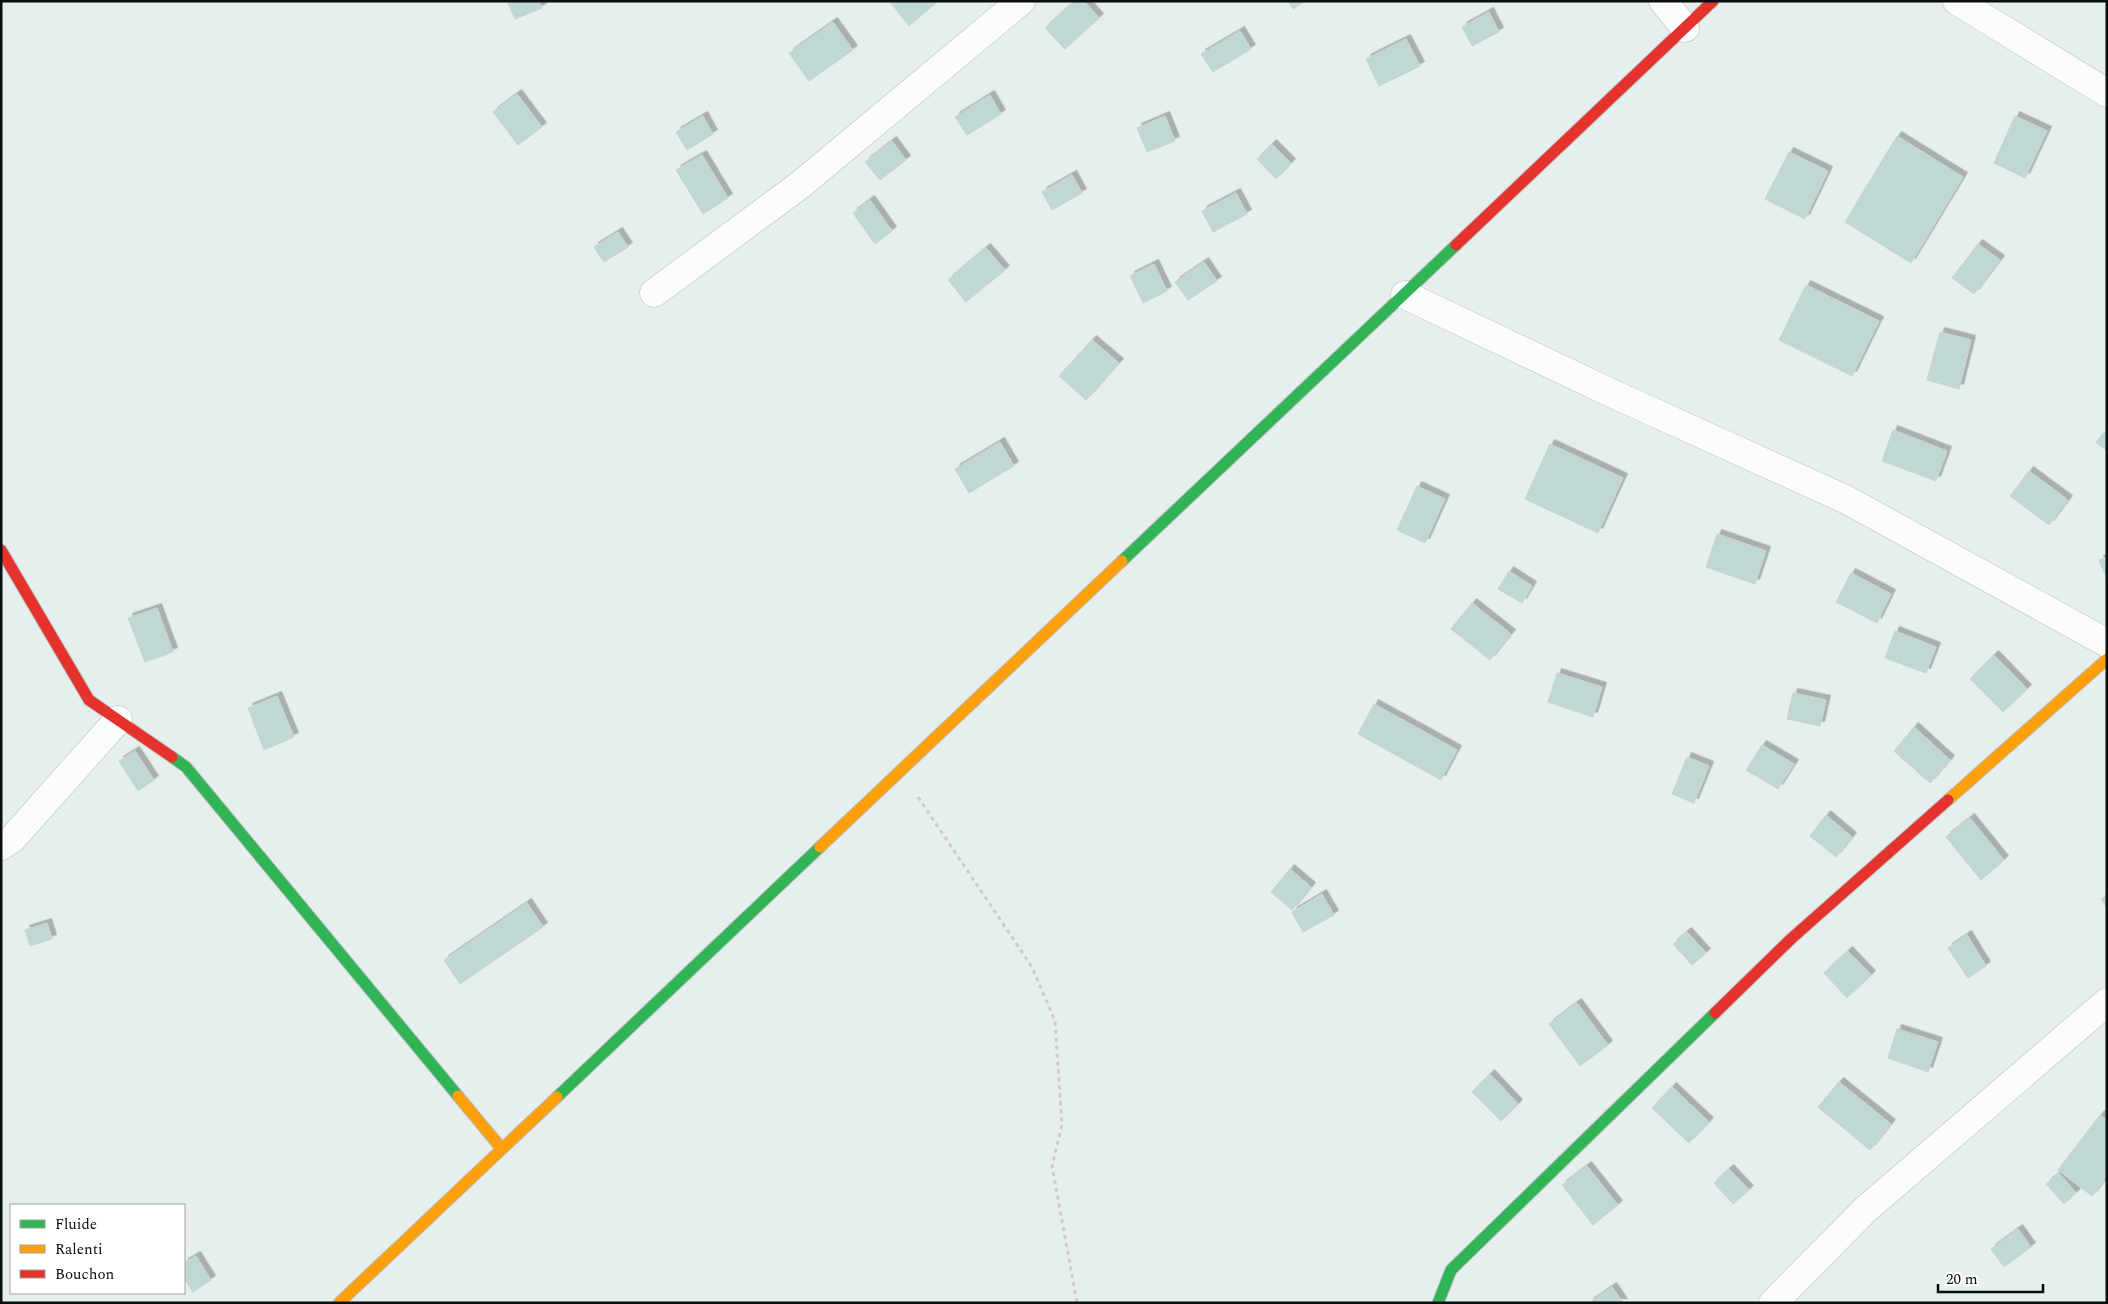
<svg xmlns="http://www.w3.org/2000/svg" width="2108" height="1304" font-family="Spectral,serif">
  <defs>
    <filter id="shadow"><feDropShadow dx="4.5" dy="-4.5" stdDeviation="0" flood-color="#0004"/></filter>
  </defs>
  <rect width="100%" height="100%" fill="#e6efed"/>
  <path fill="#c0d8d5" stroke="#cad1cf" filter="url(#shadow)" d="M507,1H539L542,8L515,19Z
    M891,1H938L909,26L890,2Z
    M1075,1H1084L1099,18L1065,49L1045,28Z
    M1288,1H1305L1293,9Z
    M1489,12L1499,32L1472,46L1462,27Z
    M833,22L853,50L809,81L789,53Z
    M1240,31L1251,49L1213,72L1201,54Z
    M1406,39L1420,66L1379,86L1366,59Z
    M517,94L542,127L518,145L493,112Z
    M990,95L1001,114L967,135L955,117Z
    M703,116L713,134L687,150L676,132Z
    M1165,116L1175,141L1147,152L1137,128Z
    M2015,116L2047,131L2025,178L1994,163Z
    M1897,136L1963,177L1911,263L1845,222Z
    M892,141L906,160L880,180L865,162Z
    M1272,144L1291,163L1276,179L1257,159Z
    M1789,152L1828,171L1805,219L1765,199Z
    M702,155L728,198L703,214L676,170Z
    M1072,175L1082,193L1052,210L1042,192Z
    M1236,193L1247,214L1213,232L1202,211Z
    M870,200L892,231L875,244L853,213Z
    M618,232L628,247L604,262L594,247Z
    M1978,244L2000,260L1974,294L1952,278Z
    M986,248L1005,270L966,302L948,280Z
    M1204,262L1217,281L1188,300L1175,282Z
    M1154,264L1167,291L1143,303L1130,276Z
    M1806,285L1879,321L1852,376L1779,340Z
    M1940,332L1971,340L1959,389L1927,380Z
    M1092,340L1119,363L1086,400L1059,376Z
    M1893,430L1947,451L1936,481L1882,461Z
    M2107,430V451L2096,442Z
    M1000,442L1014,466L969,493L955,469Z
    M1550,444L1623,478L1598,533L1525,499Z
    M2029,471L2068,500L2049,525L2010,496Z
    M1417,486L1445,499L1425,543L1397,530Z
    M1717,534L1766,551L1755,584L1706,567Z
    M2107,557V579L2099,560Z
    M1509,571L1532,586L1522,603L1498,589Z
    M1851,573L1891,594L1877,623L1836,602Z
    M1472,603L1511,634L1490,660L1451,629Z
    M157,608L173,652L145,662L128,618Z
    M1895,631L1936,647L1926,673L1885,658Z
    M1994,655L2027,689L2003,712L1970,679Z
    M1557,673L1602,687L1593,717L1548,702Z
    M1793,693L1826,700L1820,726L1787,719Z
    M277,696L294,737L264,750L248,708Z
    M1374,704L1457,750L1441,780L1358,734Z
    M1914,727L1950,760L1930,783L1894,751Z
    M1762,745L1794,764L1778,789L1746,770Z
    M135,751L154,780L138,791L119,761Z
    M1687,757L1709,766L1694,803L1672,794Z
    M1826,815L1852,837L1836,857L1810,836Z
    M1970,818L2004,860L1981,880L1946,837Z
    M1290,869L1311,887L1292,910L1271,892Z
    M1322,894L1334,915L1303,932L1292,912Z
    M2107,896V908L2101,899Z
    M527,903L543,927L460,984L444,960Z
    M47,923L52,939L30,946L25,930Z
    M1687,932L1706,953L1692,965L1673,944Z
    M1967,935L1986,966L1968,978L1948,948Z
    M1848,951L1871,975L1847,998L1824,973Z
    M1577,1003L1608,1045L1580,1066L1549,1024Z
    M1897,1029L1938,1042L1928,1072L1888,1058Z
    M1490,1074L1518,1104L1501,1121L1472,1092Z
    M1839,1082L1891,1124L1870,1150L1818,1107Z
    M1672,1087L1709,1122L1689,1143L1652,1108Z
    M2100,1115L2107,1120V1177L2092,1196L2058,1170Z
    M1587,1166L1618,1205L1593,1225L1562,1185Z
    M1729,1169L1749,1190L1733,1204L1714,1183Z
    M2059,1173L2076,1193L2064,1204L2046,1184Z
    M2018,1229L2031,1247L2004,1267L1991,1249Z
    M196,1256L211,1280L193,1292L184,1278V1263Z
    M1612,1287L1623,1303H1589Z"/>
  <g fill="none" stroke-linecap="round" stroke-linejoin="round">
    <g stroke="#b9c1bf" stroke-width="29">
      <path id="street" d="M1663,1L1685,28
        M1957,1L2107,93
        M654,293L800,185L1021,1
        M1405,295L1609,392L1847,500L2107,643
        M1,846L12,839L118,720
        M1773,1303L1866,1209L2107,1002"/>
    </g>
    <g stroke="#b9c1bf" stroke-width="13">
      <path id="fast" d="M1122,561L1456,245
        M172,757L186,767L458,1096
        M557,1097L820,847
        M1438,1303L1451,1270L1715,1013"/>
    </g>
    <g stroke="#b9c1bf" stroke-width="13">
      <path id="slow" d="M1948,800L2107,659
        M820,847L1122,561
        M458,1096L502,1149
        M339,1303L557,1097"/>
    </g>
    <g stroke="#b9c1bf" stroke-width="13">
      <path id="jam" d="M1456,245L1713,1
        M1,550L89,700L172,757
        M1715,1013L1792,938L1948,800"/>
    </g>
    <path stroke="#c9cccb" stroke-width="3" stroke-dasharray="4 4" stroke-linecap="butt" d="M918,797L1032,967L1055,1021L1062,1125L1052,1166L1077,1303"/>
    <use href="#street" stroke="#fbfdfc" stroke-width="28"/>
    <use href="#fast" stroke="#30b455" stroke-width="11"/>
    <use href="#slow" stroke="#ff9f0a" stroke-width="11"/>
    <use href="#jam" stroke="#e5322d" stroke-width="11"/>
  </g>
  <rect width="2108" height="1304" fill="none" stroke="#090f0e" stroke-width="5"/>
  <rect x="10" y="1204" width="175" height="90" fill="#ffffff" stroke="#9d9f9f"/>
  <rect x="20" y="1220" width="25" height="8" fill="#30b455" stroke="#9d9f9f"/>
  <text x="55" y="1229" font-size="15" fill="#090f0e">Fluide</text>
  <rect x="20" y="1245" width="25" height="8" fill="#ff9f0a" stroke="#9d9f9f"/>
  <text x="55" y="1254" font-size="15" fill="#090f0e">Ralenti</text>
  <rect x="20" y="1270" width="25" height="8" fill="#e5322d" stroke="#9d9f9f"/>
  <text x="55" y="1279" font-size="15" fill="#090f0e">Bouchon</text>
  <path d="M1938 1284v8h105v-8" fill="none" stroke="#090f0e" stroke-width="2.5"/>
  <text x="1946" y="1284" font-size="15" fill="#090f0e" stroke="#ffffff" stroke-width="4" paint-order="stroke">20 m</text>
</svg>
